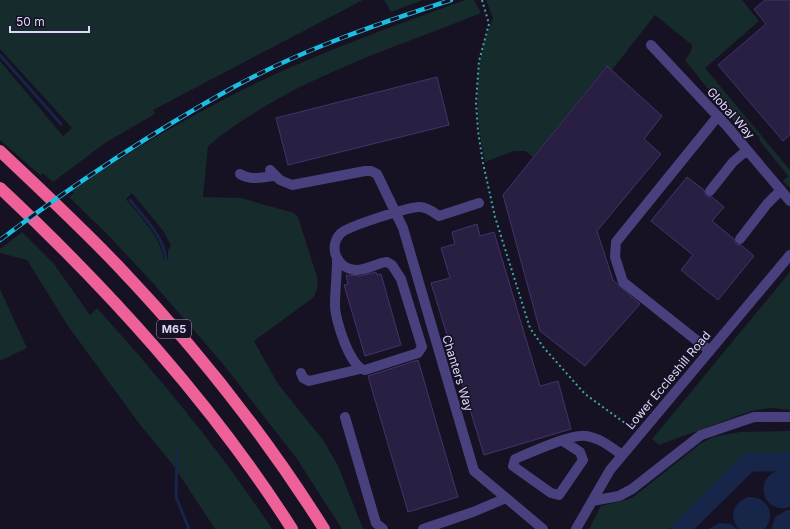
<svg xmlns="http://www.w3.org/2000/svg" width="790" height="529" font-family="Inter,sans-serif">
  <rect width="100%" height="100%" fill="#161123"/>
  <path fill="#152b2c" fill-rule="evenodd" d="M0,0H363L153,110L155,114L105,143L53,182L42,173L41,176L0,140V61L63,136L72,128L0,49Z
    M384,0H423L391,12Z
    M465,0H474L481,13C389,50 286,81 208,146L203,197L241,198L294,213L298,217L318,280L317,289L314,297L254,341L278,384L323,440L338,466L363,529H342L297,459L223,364L152,282L108,235L69,197L74,193L71,191C127,153 186,118 246,88C317,53 391,27 465,0ZM132,193L164,232L171,246L168,250V260H164C160,235 141,218 126,199Z
    M486,0H742L759,21L705,68L790,170V188L783,181L788,176L759,140L760,138L742,118L735,123L685,60L691,51L692,45L655,15L612,70L606,66L533,157L525,151H514L485,162C477,125 474,84 483,47C485,37 490,27 493,18Z
    M22,232L54,264L90,315L97,308C160,378 220,450 272,529H215L173,465L138,422L68,326L27,260L0,253V249Z
    M790,272V410L771,408L751,411L659,445L652,439Z
    M0,289L27,348L0,361Z
    M790,431V457H745L670,529H589L601,506L632,498L700,444L713,437L740,432Z"/>
  <path fill="#162548" d="M784,470L790,472V507C760,516 752,472 784,470Z
    M748,497C767,496 777,514 765,529H738C729,516 733,503 748,497Z
    M787,510H790V529H771L775,517Z
    M719,523L731,524L737,529H709Z"/>
  <g fill="none" stroke-linecap="round" stroke-linejoin="round">
    <path stroke="#162548" stroke-width="3" d="M0,55L61,124
      M130,200C144,218 163,235 166,259
      M177,452L176,497L189,529"/>
    <path stroke="#162548" stroke-width="19" d="M681,529L749,462H790"/>
  </g>
  <path fill="#291f42" stroke="#43346b" d="M765,0H790V135L783,141L718,65L766,24L754,9Z
    M607,66L662,116L644,139L661,154L597,231L613,280L640,304L585,366L540,331L503,195Z
    M437,77L449,125L288,165L276,118Z
    M687,177L704,190L706,196L712,197L724,207L712,221L734,239L736,244L741,245L754,256L718,300L681,270L693,255L651,221Z
    M477,224L480,236L494,232L540,386L558,381L571,429L484,455L431,283L450,278L441,248L455,244L452,232Z
    M376,272L377,275L381,274L401,345L365,356L344,285L348,284L346,275L360,276Z
    M418,360L458,497L408,512L368,376Z"/>
  <g fill="none" stroke-linecap="round" stroke-linejoin="round">
    <path stroke="#3da7a9" stroke-width="2" stroke-dasharray="2 3" stroke-linecap="butt" d="M482,0L489,24L479,61L476,103L478,131L483,163L495,217L530,328L544,348L585,394L629,426L635,423"/>
    <path stroke="#48417d" stroke-width="10" d="M651,45L726,125L790,201
      M270,170L280,180L292,185L365,171H371L377,174L403,228L474,471L543,529
      M240,174C251,181 262,177 274,176
      M710,191L733,162L747,150
      M740,239L767,204L781,190
      M337,260C337,275 335,290 335,306C335,319 350,368 365,370L418,353L422,347L401,279L392,265L387,262C376,263 366,271 355,270C336,268 328,246 341,233C347,227 410,206 420,207C427,207 433,212 439,216L479,203
      M710,351L623,282L615,257L616,242L718,116
      M301,373L303,378L309,381L360,369
      M345,417L373,513L376,523L383,529
      M563,441L580,452L583,460L559,495L551,493L513,466L515,459C529,453 573,433 586,436C600,438 611,447 622,455
      M592,501L619,496L632,489L701,435L754,417H790
      M423,529L473,512L506,498
      M576,529L610,470L790,255"/>
    <path stroke="#ed6098" stroke-width="12" d="M0,151C40,189 81,227 119,267C195,347 265,435 324,529
      M0,188C110,291 211,402 292,529"/>
    <g stroke="#1abfe4" stroke-width="4.5">
      <path id="rail" d="M0,240C74,184 151,133 232,88C301,50 377,24 451,0"/>
    </g>
    <use href="#rail" stroke="#161123" stroke-width="3" stroke-dasharray="9" stroke-linecap="butt"/>
  </g>
  <g text-anchor="middle" dominant-baseline="central" stroke-width="3" stroke-linejoin="round" paint-order="stroke">
    <rect fill="#161123" stroke="#a29cba" stroke-width="1" x="157" y="320" width="34" height="18" rx="3"/>
    <g font-size="11" font-weight="bold" fill="#ded7fb">
      <text x="174" y="329">M65</text>
    </g>
    <g font-size="12" fill="#ded7fb" stroke="#161123">
      <text transform="translate(731 113) rotate(48)">Global Way</text>
      <text transform="translate(458 373) rotate(73)">Chanters Way</text>
      <text transform="translate(668 380) rotate(-50)">Lower Eccleshill Road</text>
    </g>
  </g>
  <path d="M10 26v6h79v-6" fill="none" stroke="#ded7fb" stroke-width="2"/>
  <text x="16" y="26" font-size="12" fill="#ded7fb" stroke="#161123" stroke-width="3" paint-order="stroke">50 m</text>
</svg>
